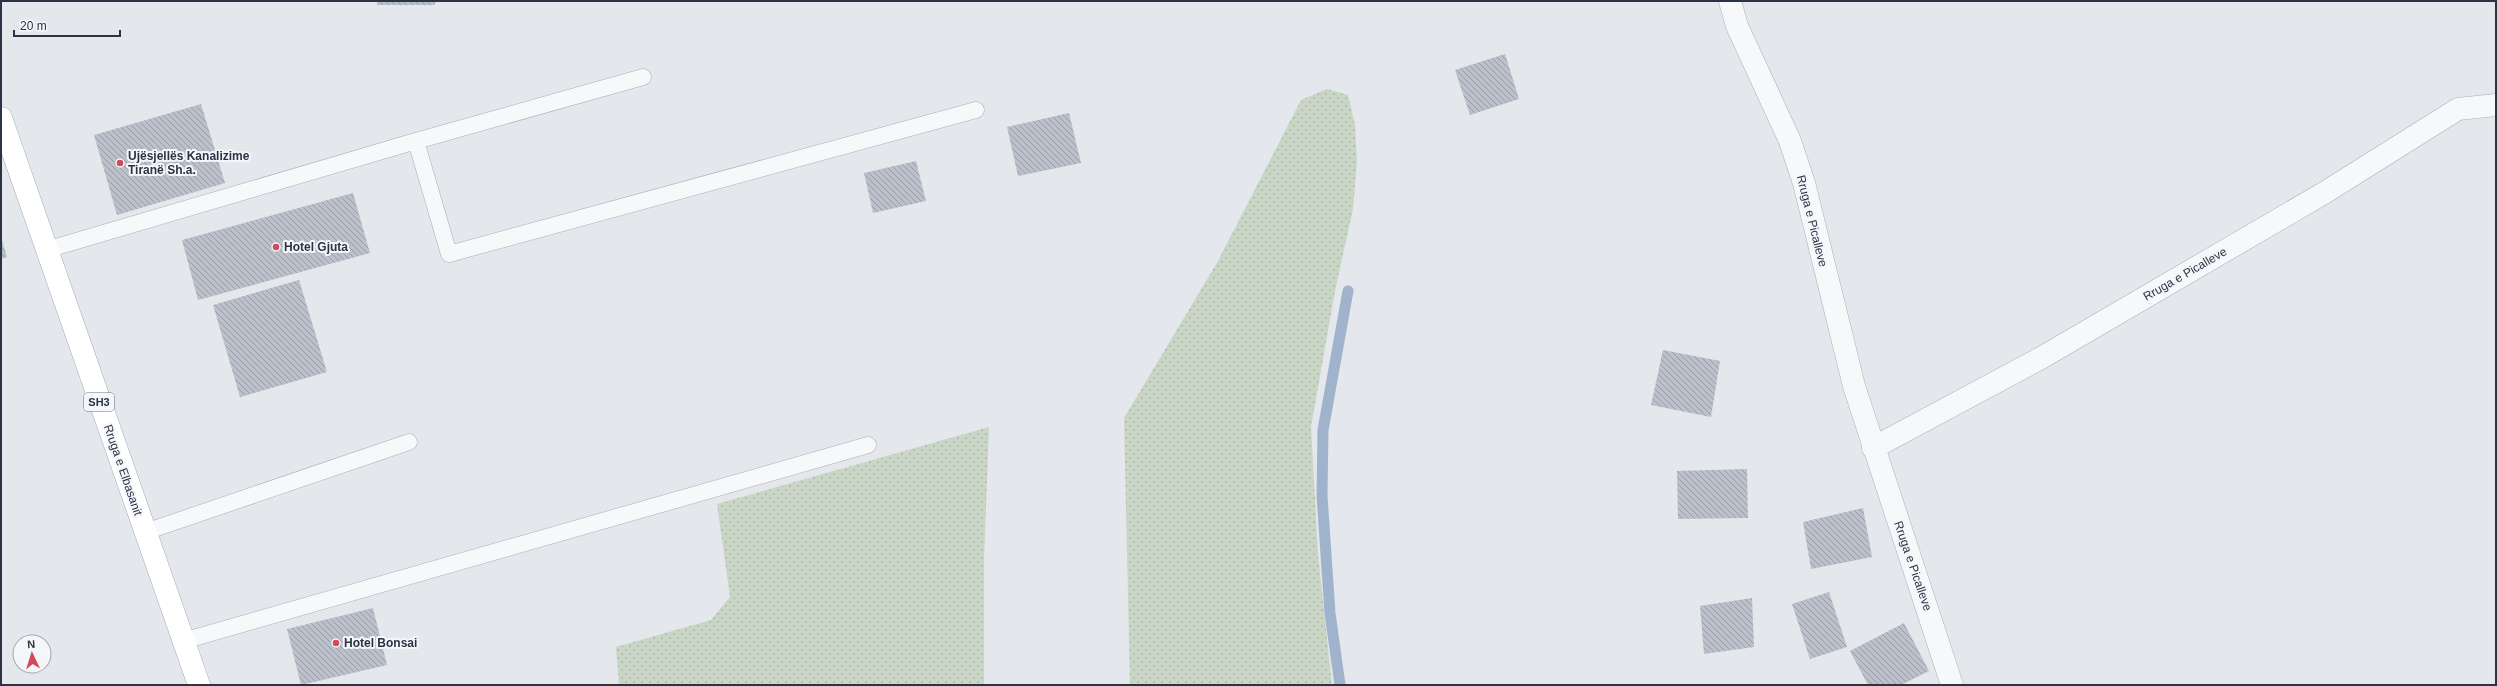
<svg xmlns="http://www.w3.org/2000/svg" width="2497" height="686" font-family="Helvetica,sans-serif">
  <defs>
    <pattern id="grass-dots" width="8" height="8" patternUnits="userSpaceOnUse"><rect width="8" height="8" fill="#c9d6c5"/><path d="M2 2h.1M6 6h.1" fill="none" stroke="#adb8ab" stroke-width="1.8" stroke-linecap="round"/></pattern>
    <pattern id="building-back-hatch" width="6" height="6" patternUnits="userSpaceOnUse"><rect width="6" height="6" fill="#bbc0ca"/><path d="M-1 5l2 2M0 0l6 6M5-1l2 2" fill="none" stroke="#989da6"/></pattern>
  </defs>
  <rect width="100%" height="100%" fill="#e4e7ec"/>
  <path fill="url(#grass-dots)" d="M1327,89L1348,95L1355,125L1357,161L1353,209L1335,291L1311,427L1318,554L1332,685H1130L1124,418L1218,261L1301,100Z
    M989,427L984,559V685H619L616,647L711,620L730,597L717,504Z"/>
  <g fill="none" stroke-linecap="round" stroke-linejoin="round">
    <path stroke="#9fb4cc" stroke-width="11" d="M1340,685L1330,613L1322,496L1323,430L1348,291"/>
  </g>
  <path fill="url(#building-back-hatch)" d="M377,1H435V5H377Z
    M1505,54L1519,99L1470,115L1455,70Z
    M201,104L225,183L117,215L94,135Z
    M1069,113L1081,163L1018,176L1007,127Z
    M916,161L926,201L873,213L864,173Z
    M353,193L370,253L198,300L182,240Z
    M1,237L7,257L1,259Z
    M299,280L327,372L240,397L213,305Z
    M1663,350L1720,361L1711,417L1651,405Z
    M1747,469L1748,518L1678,519L1677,471Z
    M1863,508L1872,557L1811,569L1803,522Z
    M1829,592L1847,647L1810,659L1792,604Z
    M1752,598L1754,647L1704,654L1700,606Z
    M373,608L387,665L301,685L287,629Z
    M1904,623L1929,671L1901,685H1868L1850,651Z"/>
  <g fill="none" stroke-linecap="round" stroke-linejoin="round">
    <g stroke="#a9aeb7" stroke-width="17">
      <path id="service" d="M416,141L449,254L976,110
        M46,250L416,141L643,77
        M145,532L409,442
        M183,641L868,445"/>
    </g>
    <g stroke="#a9aeb7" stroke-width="23">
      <path id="minor" d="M1730,1L1737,26L1790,141L1804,183L1854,386L1952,685
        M1873,448L2041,358L2324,193L2458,109L2496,105"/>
    </g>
    <g stroke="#a3abb8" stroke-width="23">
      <path id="primary" d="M1,118L199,685"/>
    </g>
    <use href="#service" stroke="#f7f8fa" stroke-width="16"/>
    <use href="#minor" stroke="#f7f8fa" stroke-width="22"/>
    <use href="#primary" stroke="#fff" stroke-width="22"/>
  </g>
  <g fill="#d1495b" stroke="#f4f6f9" stroke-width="1.5">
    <circle cx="120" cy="163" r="4"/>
    <circle cx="276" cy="247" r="4"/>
    <circle cx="336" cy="643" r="4"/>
  </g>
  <g text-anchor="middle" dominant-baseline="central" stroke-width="4" stroke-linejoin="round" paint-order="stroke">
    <rect fill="#f4f6f9" stroke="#676e7b" stroke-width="1" x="84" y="393" width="30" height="18" rx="3"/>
    <g font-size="11" font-weight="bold" fill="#2b3445">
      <text x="99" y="402">SH3</text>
    </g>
    <g font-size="12" font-weight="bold" fill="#2b3445" stroke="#f4f6f9" text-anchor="start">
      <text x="128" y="156">Ujësjellës Kanalizime<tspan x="128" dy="14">Tiranë Sh.a.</tspan></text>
      <text x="284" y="247">Hotel Gjuta</text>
      <text x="344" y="643">Hotel Bonsai</text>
    </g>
    <g font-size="12" fill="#2b3445" stroke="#f4f6f9">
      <text transform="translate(1812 221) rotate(76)">Rruga e Picalleve</text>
      <text transform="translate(2185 274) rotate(-30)">Rruga e Picalleve</text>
      <text transform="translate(123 470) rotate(71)">Rruga e Elbasanit</text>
      <text transform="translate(1913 566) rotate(71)">Rruga e Picalleve</text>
    </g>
  </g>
  <rect width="2497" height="686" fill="none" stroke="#2b3445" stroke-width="4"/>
  <g transform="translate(32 654) rotate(356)"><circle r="19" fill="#f4f6f9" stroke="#a4a8b1"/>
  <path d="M0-3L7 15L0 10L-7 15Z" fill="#d1495b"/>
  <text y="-6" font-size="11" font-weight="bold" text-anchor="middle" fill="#2b3445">N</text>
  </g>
  <path d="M14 30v6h106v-6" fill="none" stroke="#2b3445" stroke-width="2"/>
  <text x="20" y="30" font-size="12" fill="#2b3445" stroke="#f4f6f9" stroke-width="3" paint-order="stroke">20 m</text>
</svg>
